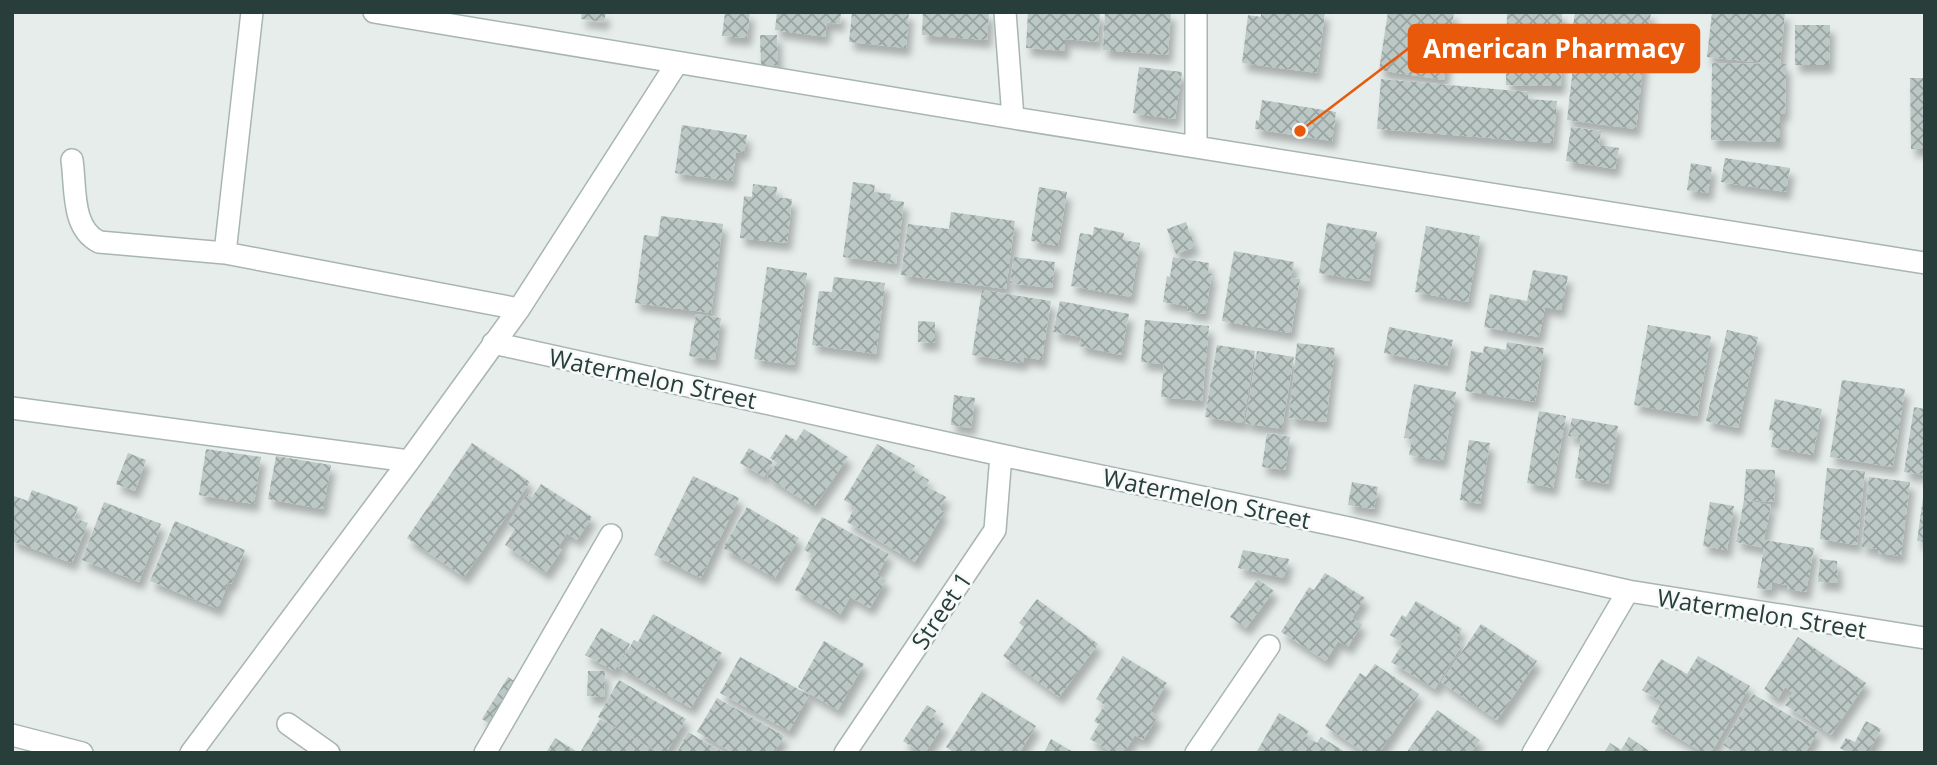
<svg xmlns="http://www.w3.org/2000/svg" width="1937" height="765" font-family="'Open Sans',sans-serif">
  <defs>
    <pattern id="building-cross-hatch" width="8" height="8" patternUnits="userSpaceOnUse" patternTransform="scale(1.75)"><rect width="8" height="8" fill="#bcc8c5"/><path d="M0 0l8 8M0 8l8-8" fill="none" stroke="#99a4a1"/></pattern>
    <filter id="shadow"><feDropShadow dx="4.5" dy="8" stdDeviation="3.5" flood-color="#0004"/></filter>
  </defs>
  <rect width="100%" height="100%" fill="#e6edeb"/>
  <path fill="url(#building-cross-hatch)" filter="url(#shadow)" d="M582,12H606L604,22L581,19Z
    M725,12H750L747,38L722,36Z
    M777,12H841L840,24L827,22L825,37L775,30Z
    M852,12H909L906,48L849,42Z
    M923,12H989L987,40L922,35Z
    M1028,12H1100L1098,42L1065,39V51L1026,48Z
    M1105,12H1171L1168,55L1103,50Z
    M1261,12H1325L1317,73L1242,63L1248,15L1261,17Z
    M1388,12H1454L1444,80L1379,70Z
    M1507,12H1562L1561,86L1506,85Z
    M1575,12H1651L1646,52L1571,41Z
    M1712,12H1785L1780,64H1786L1785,113L1780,114V142L1711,140L1712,63L1774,64L1707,57Z
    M1795,25H1830L1829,65H1795Z
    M760,35H777L778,65L761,66Z
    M1575,50L1644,58L1636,129L1567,120Z
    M1139,67L1182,72L1175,119L1133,113Z
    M1910,78H1925V149H1911Z
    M1381,79L1528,92V99L1557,101L1553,143L1377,129Z
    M1262,100L1336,112L1332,141L1255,129L1256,120L1259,121Z
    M682,125L747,135L744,153L736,152L732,181L675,173Z
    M1571,127L1601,131L1599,145L1619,148L1615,169L1566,161Z
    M1725,158L1790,168L1786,192L1721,182Z
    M1691,163L1712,167L1708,193L1687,190Z
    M853,182L875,185L874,192L891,194L890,200L904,202L896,264L843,257Z
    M753,184L777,187L776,197L792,199L787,243L740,238L744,196L752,197Z
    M1039,187L1067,192L1058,246L1031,241Z
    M951,212L1015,221L1006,289L901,275L908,224L949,229Z
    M661,216L723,224L711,313L635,303L644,235L658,237Z
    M1186,222L1195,247L1176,254L1167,229Z
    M1327,223L1377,232L1369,281L1319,273Z
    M1426,226L1480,236L1468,302L1415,292Z
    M1094,227L1124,233L1123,240L1140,243L1131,297L1071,286L1080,233L1093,235Z
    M1234,251L1294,262L1291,278L1300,279L1291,333L1222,321Z
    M1014,257L1055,262L1052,288L1010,283Z
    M1173,257L1209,263L1208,273L1212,274L1205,314L1187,311L1188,306L1163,302L1167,276L1170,277Z
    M767,267L807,273L794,365L754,359Z
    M1533,270L1568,276L1561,310L1545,307L1539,337L1484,327L1490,294L1527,301Z
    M834,277L885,283L876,354L812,345L819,291L832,292Z
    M982,290L1051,301L1042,360L1024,357L1023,363L972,355Z
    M1060,301L1129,314L1121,355L1079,346L1081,337L1053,332Z
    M696,314L721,318L715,360L689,356Z
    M1145,320L1209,326L1202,401L1161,397L1164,364L1141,362Z
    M918,321L935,322V343L918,342Z
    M1648,325L1711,336L1697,416L1634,405Z
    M1389,327L1453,340L1447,366L1384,353Z
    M1727,330L1758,337L1738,428L1706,421Z
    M1507,342L1544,348L1535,402L1465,391L1471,351L1483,353L1484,346L1506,350Z
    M1297,343L1335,348L1326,422L1289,418Z
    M1217,345L1255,351L1243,423L1205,417Z
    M1257,351L1294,357L1282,429L1245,423Z
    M1842,380L1905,389L1893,467L1830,457Z
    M1414,384L1456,392L1443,461L1409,455L1412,439L1404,438Z
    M954,395L975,398L971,428L951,425Z
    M1775,399L1822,409L1813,455L1771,447L1774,431L1769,430Z
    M1914,407L1925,409V475L1904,472Z
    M1539,411L1566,416L1553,488L1527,483Z
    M1572,418L1618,426L1608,484L1575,478L1581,438L1568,436Z
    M804,429L848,457L814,507L767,477L777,463L770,458L786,434L796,441Z
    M1267,433L1290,437L1285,470L1262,467Z
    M1469,440L1490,443L1480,504L1460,500Z
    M472,443L530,482L464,577L407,538Z
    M877,444L915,466L912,470L929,480L926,486L946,497L939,509L944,512L915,562L847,522L855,507L844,500Z
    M749,448L773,462L764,477L740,463Z
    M206,449L261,457L254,504L199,495Z
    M128,453L146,460L135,491L116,484Z
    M276,456L331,465L323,509L268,499Z
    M1827,468L1865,471L1857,545L1820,539Z
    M1746,469L1775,470L1774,502L1744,500L1771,505L1764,540L1814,548L1806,592L1787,589V585L1772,582L1771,590L1757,588L1764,548L1736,542L1744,500Z
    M693,476L739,498L701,578L654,555Z
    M1869,477L1910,482L1901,556L1878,553V549L1862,547Z
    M1352,482L1378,487L1374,509L1348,505Z
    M541,484L592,517L577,540L567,533L559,546L563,548L546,573L505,545L515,529L508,524L527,494L532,497Z
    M32,490L78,507L74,518L88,523L72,563L12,541V501L14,496L28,501Z
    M1923,498H1925V542L1917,541Z
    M104,502L161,524L139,582L82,560Z
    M1710,502L1734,506L1727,550L1703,546Z
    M747,507L799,538L775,578L723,548Z
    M822,517L889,554L877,575L886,580L870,608L850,597L840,615L795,590L814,555L804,550Z
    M175,521L245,550L231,584L228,583L218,609L150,581Z
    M1243,550L1289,559L1284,578L1238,568Z
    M1820,559L1837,561L1838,583L1818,582Z
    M1325,573L1365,598L1352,618L1362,624L1348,647L1338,641L1326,661L1281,632L1309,587L1314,590Z
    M1258,579L1274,591L1246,628L1230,617Z
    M1037,599L1098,644L1059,697L1003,656L1024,627L1019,623Z
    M1416,601L1462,629L1456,639L1463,643L1435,689L1391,662L1403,643L1390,635L1402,615L1406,617Z
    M653,614L722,653L691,708L618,667L634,640L638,642Z
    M1481,624L1537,661L1497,720L1441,682Z
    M601,628L630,644L614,671L585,655Z
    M1798,637L1866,683L1831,735L1785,705L1793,693L1785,687L1778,699L1764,689Z
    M824,641L864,664L838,710L798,687Z
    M1123,656L1167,683L1150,711L1158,716L1143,740L1135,735L1124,753H1113L1090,739L1099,724L1094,721L1105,705L1096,699Z
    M1698,656L1750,686L1711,753H1704L1651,722L1662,702L1642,690L1661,659L1687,674Z
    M740,657L809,695L789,731L720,693Z
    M1375,664L1419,694L1379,753H1365L1325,726L1360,673L1366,677Z
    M588,671H605L604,697L587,696Z
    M508,677L519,684L493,726L482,719Z
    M619,680L686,719L666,753H660L598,717Z
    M982,692L1036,726L1019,753H955L946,747Z
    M1753,694L1818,732L1805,753H1737L1723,745Z
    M717,698L784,736L774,753H733L697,732Z
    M927,705L936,711L933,717L944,724L925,753H921L903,741Z
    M1437,710L1480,740L1471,753H1406Z
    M1279,713L1309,731L1305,736L1317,743L1321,737L1347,753H1256Z
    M600,719L658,753H584L581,751Z
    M1866,721L1881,729L1868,753H1844L1845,751L1840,748L1846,738L1855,742Z
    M688,732L724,753H677Z
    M1629,737L1652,753H1604L1610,743L1621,750Z
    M555,738L579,753H546Z
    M1051,739L1075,753H1044Z"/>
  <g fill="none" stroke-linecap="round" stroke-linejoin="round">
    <g stroke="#a9b5b3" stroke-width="24">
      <path id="minor" d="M374,12L1013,118L1925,263
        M1005,12L1013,118
        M1196,146V12
        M72,160C76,188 71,228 99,242L225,253L252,12
        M225,253L519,309
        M493,343L1001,455L1349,528L1628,591L1925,638
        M12,408L409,461
        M288,724L329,753
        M12,735L82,753
        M191,753L409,461L519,309L677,63
        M485,753L611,535
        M845,753L995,530L1001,455
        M1196,753L1269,646
        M1533,753L1628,591"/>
    </g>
    <use href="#minor" stroke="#fff" stroke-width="21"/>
  </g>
  <g text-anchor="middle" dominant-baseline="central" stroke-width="5" stroke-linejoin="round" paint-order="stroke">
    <g font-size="24" fill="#273e3b" stroke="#f7faf9">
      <text transform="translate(653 378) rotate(12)">Watermelon Street</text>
      <text transform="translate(1207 498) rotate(12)">Watermelon Street</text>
      <text transform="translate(941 610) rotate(-56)">Street 1</text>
      <text transform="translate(1762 613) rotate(9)">Watermelon Street</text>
    </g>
  </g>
  <path fill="none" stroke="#e8590c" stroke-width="2.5" d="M1300 131L1409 48"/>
  <circle fill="#e8590c" stroke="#f7faf9" stroke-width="2.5" cx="1300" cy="131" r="7"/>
  <rect fill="#e8590c" stroke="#e8590c" stroke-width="2.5" x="1409" y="25" width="290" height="47" rx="7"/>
  <g font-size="26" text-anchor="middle" font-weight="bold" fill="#fff">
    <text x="1554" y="58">American Pharmacy</text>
  </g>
  <rect width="1937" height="765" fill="none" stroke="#273e3b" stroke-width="28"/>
</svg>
